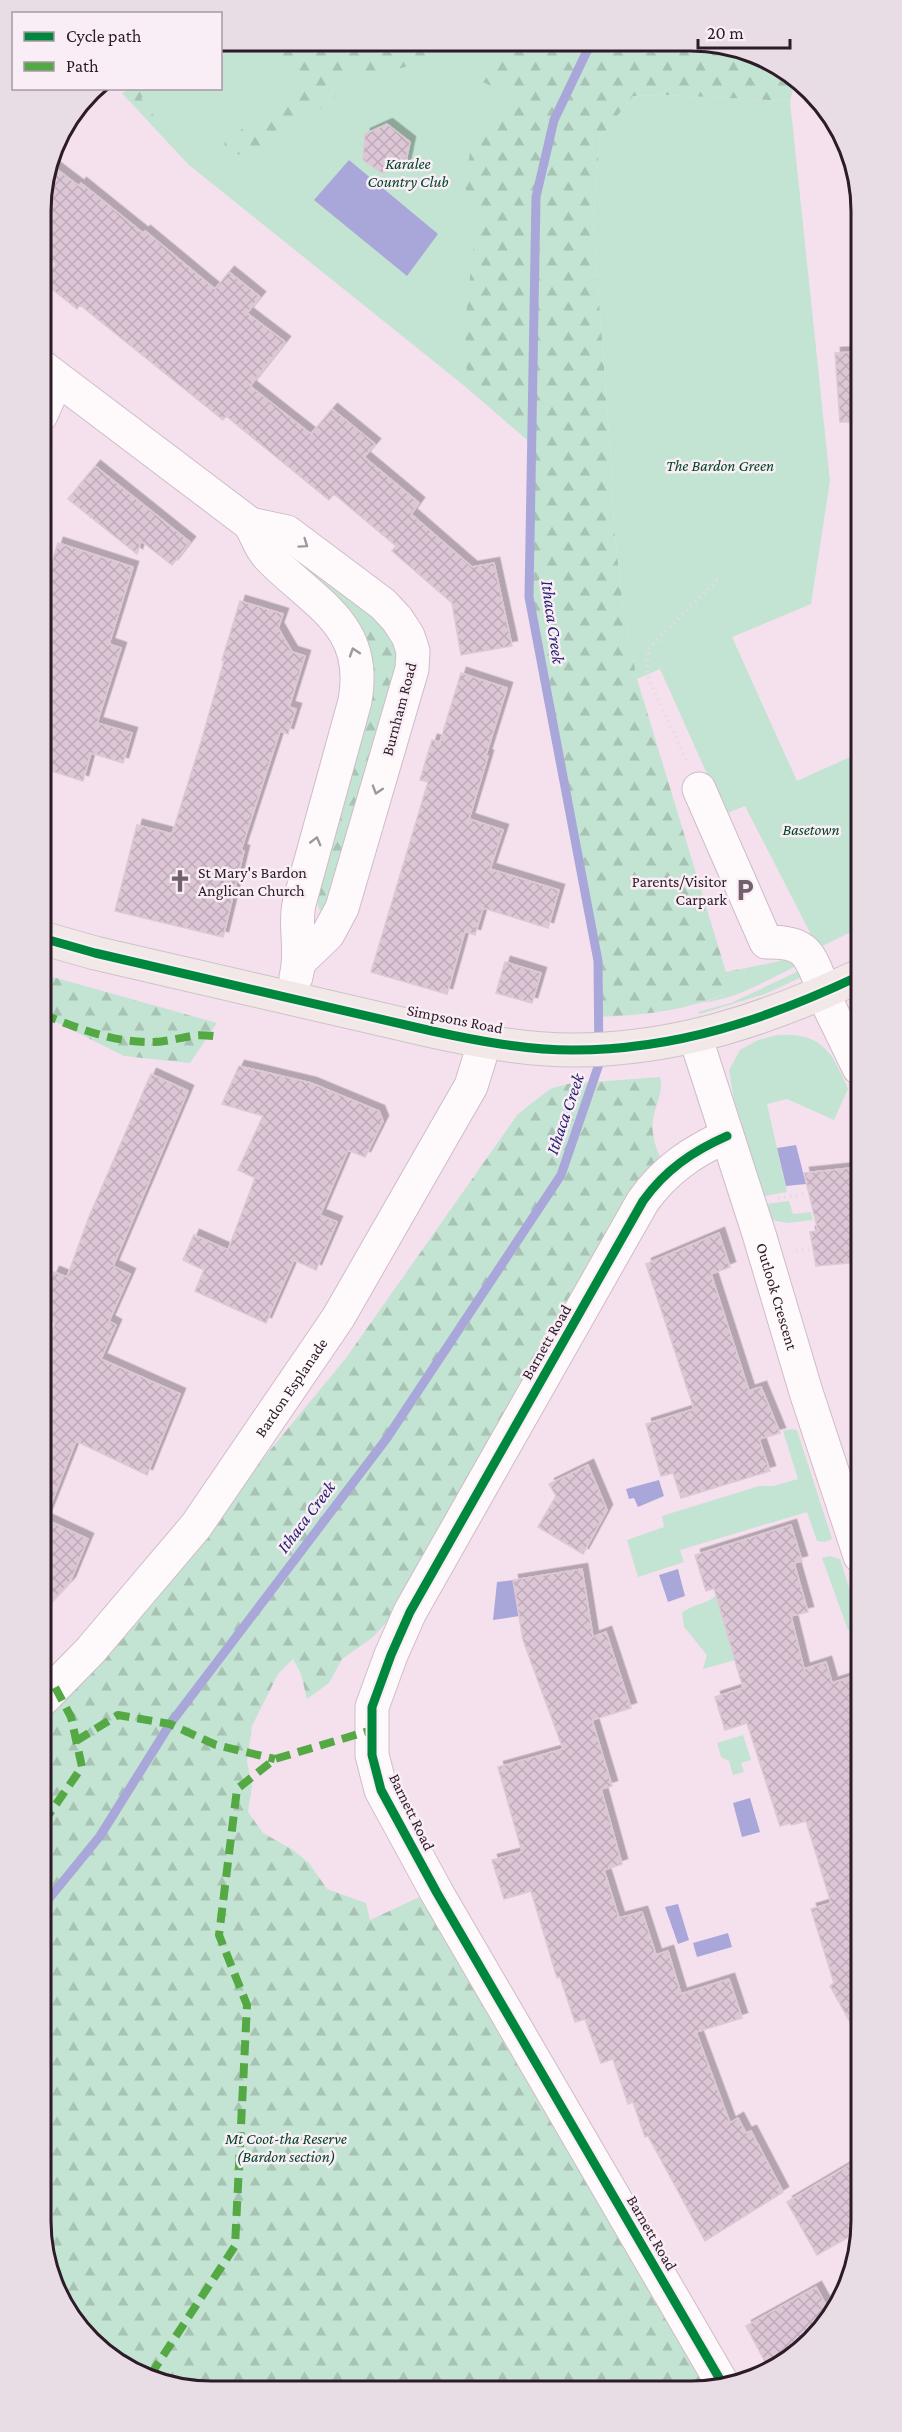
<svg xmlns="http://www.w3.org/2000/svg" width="902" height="2432" font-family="'Crimson Pro',serif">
  <defs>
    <pattern id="forest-firs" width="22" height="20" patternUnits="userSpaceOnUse" patternTransform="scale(1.5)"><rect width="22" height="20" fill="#c3e4d2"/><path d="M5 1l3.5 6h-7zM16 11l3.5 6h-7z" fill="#a8c3b4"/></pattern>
    <pattern id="building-cross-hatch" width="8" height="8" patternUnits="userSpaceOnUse" patternTransform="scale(1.5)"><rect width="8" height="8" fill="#ddc7d6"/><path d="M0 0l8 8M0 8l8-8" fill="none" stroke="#beaab8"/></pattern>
    <filter id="shadow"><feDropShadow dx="5.5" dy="-5.5" stdDeviation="0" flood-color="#0004"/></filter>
  </defs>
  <rect width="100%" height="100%" fill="#f5e0ee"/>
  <path fill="#c3e4d2" d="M221,41L596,43L532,444L467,388L189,165L122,93L131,88H220Z
    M667,95L790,101L830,481L811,604L732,637L797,781L859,753V928L818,948L745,806L725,814L660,669L637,679L623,607L614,528L611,461L593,220L600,138L633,96Z
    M794,958L802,963C769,979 738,999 701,1003C721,996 739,990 746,968Z
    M805,968L804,976L765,994L700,1014L698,1012L731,1003Z
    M777,1035C821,1032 832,1051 848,1089L834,1120L787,1099L767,1104L787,1192L764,1196L734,1100L729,1070L740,1050L758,1040Z
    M789,1201L793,1214L811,1212L813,1220L787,1223L772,1220L767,1204Z
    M791,1429L797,1430L832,1539L825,1542L817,1541L807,1512L680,1550L684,1562L638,1577L627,1540L664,1527L662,1516L759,1486H773L798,1479L783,1431Z
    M830,1556L840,1559L860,1622V1630H848L822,1558Z
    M716,1595L735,1660L703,1669L707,1655L684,1627L682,1613C694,1603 709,1604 716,1595Z
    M743,1735L751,1760L741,1763L744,1772L733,1775L729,1761L721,1757L717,1743Z"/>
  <path fill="url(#forest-firs)" d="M268,41L431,42L428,60L388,72L345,77L334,98L293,129L277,146L254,160L224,149L225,140L304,90Z
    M512,42L725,44L795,82L790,101L667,95L633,96L600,138L593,220L611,461L614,528L623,607L637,679L726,972L746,968L739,986C698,1010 646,1015 599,1017L598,961L529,597L532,444L467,388L465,327L472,257L479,221L464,185L471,148L481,119H506L515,98L483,82Z
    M131,88L154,89L141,98L189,165L122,93Z
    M268,537L386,618L405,653L324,912L319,909L317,900L375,676C364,611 316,576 268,537Z
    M42,974L217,1023L190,1063L124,1056L42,1015Z
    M660,1077C664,1093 655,1104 653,1120C651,1132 656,1153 664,1162L404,1604L372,1638L342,1659L329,1683L307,1699L301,1674L293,1659L278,1674L252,1726L247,1761L252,1786L248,1812L263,1833L293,1850L309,1863L327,1889L366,1903L370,1920L426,1894L714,2388H178L91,2342L44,2255L43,1720L105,1658L234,1494L346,1358L518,1114L550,1089L567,1084Z"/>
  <path fill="#a9a7da" d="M349,160L438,234L407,276L314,200Z
    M796,1145L806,1184L786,1186L777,1148Z
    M659,1480L664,1496L638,1507L634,1498L629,1499L626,1489Z
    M678,1569L685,1596L668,1602L659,1575Z
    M513,1580L519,1616L493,1620L497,1582Z
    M750,1798L760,1832L742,1837L733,1803Z
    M678,1904L689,1940L678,1944L665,1907Z
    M728,1933L732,1947L697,1957L693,1943Z"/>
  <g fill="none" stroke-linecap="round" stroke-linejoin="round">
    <path stroke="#a9a7da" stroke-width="9" d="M43,1906L100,1836L170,1724L387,1438L561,1175L599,1064L598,961L529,597L536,197L554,120L587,51L596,43"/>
  </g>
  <path fill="url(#building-cross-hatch)" stroke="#dcc9d5" stroke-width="1.5" filter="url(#shadow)" d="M387,124L410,142L405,166L382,173L363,160L365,134Z
    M50,164L79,186L81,183L143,233L145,231L215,289L229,272L260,297L247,313L285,342L250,386L311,434L332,409L375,444L364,457L419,503L411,514L472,567L494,563L512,646L461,655L452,603L392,551L396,546L334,494L329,500L226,416L223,420L80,305L77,309L42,281L56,264L41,252V200Z
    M858,352L859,422H840L835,353Z
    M95,466L190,542L172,565L141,541L137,554L68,499Z
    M58,543L133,567L109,644L121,648L97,723L132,733L123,763L91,753L83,781L42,768L41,596Z
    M240,601L283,614L278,628L292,652L305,656L289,707L296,709L288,734L280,731L241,850L244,851L223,937L115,911L137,825L172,834L201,742L224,661L222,660Z
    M461,673L507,688L486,755L488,756L469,819L503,830L490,869L559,890L548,928L483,908L475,935L465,931L447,994L371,972L428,782L420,780L432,740L440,742Z
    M505,962L541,973L532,1003L496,993Z
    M239,1066L311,1083L379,1111L383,1121L365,1157L348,1150L320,1215L337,1222L316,1270L294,1260L266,1323L195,1291L204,1270L183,1260L194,1235L228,1250L255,1178L238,1170L263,1116L222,1104Z
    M151,1074L188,1091L113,1266L130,1274L109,1321L116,1325L101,1359L180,1394L147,1475L76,1441L45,1519L88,1539L70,1582L43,1611V1354L55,1323L42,1317V1300L54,1272L67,1277L89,1217Z
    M860,1167V1262L816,1266L810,1232L818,1231L804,1173Z
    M719,1233L730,1267L711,1274L749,1391L761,1387L780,1433L759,1439L770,1471L681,1498L673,1473L661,1476L646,1424L694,1409L646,1264Z
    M588,1465L607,1510L583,1554L538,1527L556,1496L549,1484Z
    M791,1525L802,1561L794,1563L808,1612L791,1616L804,1669L826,1662L832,1683L860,1674L861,2042L830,1986L834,1983L811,1909L831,1903L806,1821L791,1825L790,1823L780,1826L747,1723L725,1730L715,1697L743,1688L714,1588L706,1591L695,1555Z
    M582,1569L593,1637L606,1632L631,1708L592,1720L612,1786L601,1789L622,1864L604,1870L619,1918L642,1912L656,1955L668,1951L681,1994L729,1979L742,2018L696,2032L730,2123L738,2118L746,2133L751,2131L783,2192L705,2241L648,2136L645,2137L633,2102L628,2104L613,2059L601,2063L585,2019L575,2022L560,1977L557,1978L531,1891L504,1899L492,1860L522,1852L498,1767L563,1749L523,1640L513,1580Z
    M861,2158V2230L817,2255L787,2202Z
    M816,2287L831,2314L819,2333L777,2368L770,2371L746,2326Z"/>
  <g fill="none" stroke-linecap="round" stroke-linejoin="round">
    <g stroke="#cfbcc9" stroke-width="35">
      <g id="minor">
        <path d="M41,366L250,524L287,532L383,604L397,619L408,636L413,651L412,669L342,908L328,934L301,960"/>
        <path d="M41,415L57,379"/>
        <path d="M250,524C256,534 260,548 268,556C314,604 369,624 355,701L299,904C294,929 303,951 296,977"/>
        <path d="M699,789L766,942C811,941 809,957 825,992"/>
        <path d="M823,994L859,1068"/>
        <path id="s1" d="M695,1036L759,1234L806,1392L860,1556"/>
        <path id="s2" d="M43,1699L90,1651L196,1526L338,1318L471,1086L485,1041"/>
        <path d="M725,2388L437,1893L381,1790L372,1755V1707L391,1655L410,1612L643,1201C665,1170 693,1151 727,1136"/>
      </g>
    </g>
    <g stroke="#cdc2c9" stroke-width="35">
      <path id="major" d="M42,938L95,953L432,1031C478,1041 526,1050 573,1050C676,1050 768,1019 859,976"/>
    </g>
    <path stroke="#e3dde1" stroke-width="4" stroke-dasharray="1.5 4.5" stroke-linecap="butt" d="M686,760L647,675L648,649L720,578
      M778,1198L807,1194
      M796,1251L813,1249"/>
    <use href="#minor" stroke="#fefafc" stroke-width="33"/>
    <use href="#major" stroke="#f2e8e7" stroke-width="33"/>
    <path stroke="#54a944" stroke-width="8" stroke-dasharray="15 8" stroke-linecap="butt" d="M42,1014C80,1029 114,1043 155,1042C168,1041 180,1038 192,1036C201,1034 212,1036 221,1037
      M76,1741L118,1715L170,1724L216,1745L275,1759
      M43,1823L82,1767L71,1717L55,1687
      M156,2376L155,2368L235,2246L247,2005L219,1935L237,1789L275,1759L372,1730"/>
    <g stroke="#f9eef5" stroke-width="13">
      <path id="cycleway" d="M42,938L95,953L432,1031C478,1041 526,1050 573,1050C676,1050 768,1019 859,976
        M725,2388L437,1893L381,1790L372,1755V1707L391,1655L410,1612L643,1201C665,1170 693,1151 727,1136"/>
    </g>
    <use href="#cycleway" stroke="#00873e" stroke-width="9"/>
  </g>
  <defs><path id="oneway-chevron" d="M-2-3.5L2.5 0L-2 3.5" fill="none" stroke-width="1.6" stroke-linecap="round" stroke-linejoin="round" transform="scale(1.5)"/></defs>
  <g stroke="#a0969c">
    <use href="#oneway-chevron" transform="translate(304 544) rotate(35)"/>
    <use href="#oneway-chevron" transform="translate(354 652) rotate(-108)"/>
    <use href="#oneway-chevron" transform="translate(377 790) rotate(107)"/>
    <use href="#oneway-chevron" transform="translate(316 841) rotate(-75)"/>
  </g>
  <defs>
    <g id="church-bare" transform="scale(1.8)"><path d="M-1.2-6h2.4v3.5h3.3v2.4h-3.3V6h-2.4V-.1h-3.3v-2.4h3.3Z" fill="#73606d" stroke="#f9eef5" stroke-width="2.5" paint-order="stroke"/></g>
    <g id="parking-bare" transform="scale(1.8)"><path d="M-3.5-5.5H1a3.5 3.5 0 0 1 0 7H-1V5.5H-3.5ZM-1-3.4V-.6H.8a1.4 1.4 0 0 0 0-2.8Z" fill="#73606d" stroke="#f9eef5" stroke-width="2.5" paint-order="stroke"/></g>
  </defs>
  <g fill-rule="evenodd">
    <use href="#church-bare" x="180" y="881"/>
    <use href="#parking-bare" x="745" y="890"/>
  </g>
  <g text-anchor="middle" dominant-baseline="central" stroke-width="5" stroke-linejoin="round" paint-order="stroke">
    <g font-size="16" font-style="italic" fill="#004429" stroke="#f9eef5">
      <text x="408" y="163">Karalee<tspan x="408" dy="18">Country Club</tspan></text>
      <text x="720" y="465">The Bardon Green</text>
      <text x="811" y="829">Basetown</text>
      <text x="286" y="2138">Mt Coot-tha Reserve<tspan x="286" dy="18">(Bardon section)</tspan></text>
    </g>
    <g font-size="16" fill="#2d1b27" stroke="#f9eef5">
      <text transform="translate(399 709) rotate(-75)">Burnham Road</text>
      <text transform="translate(455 1019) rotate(11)">Simpsons Road</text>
      <text stroke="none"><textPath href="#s1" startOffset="273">Outlook Crescent</textPath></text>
      <text transform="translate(546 1342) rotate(-60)">Barnett Road</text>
      <text stroke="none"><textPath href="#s2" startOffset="399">Bardon Esplanade</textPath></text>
      <text transform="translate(412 1812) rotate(64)">Barnett Road</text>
      <text transform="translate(652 2233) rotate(60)">Barnett Road</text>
    </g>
    <g font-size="16" fill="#2d1b27" stroke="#f9eef5" text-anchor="start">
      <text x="198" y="872">St Mary's Bardon<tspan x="198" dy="18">Anglican Church</tspan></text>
      <text x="727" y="881" text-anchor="end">Parents/Visitor<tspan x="727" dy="18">Carpark</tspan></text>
    </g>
    <g font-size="18" font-style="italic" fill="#282271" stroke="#f9eef5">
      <text transform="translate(553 622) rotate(82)">Ithaca Creek</text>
      <text transform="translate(565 1114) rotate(-71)">Ithaca Creek</text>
      <text transform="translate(306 1517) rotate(-53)">Ithaca Creek</text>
    </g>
  </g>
  <path d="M0 0H902V2432H0ZM211 51H691A160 160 0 0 1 851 211V2221A160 160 0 0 1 691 2381H211A160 160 0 0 1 51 2221V211A160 160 0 0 1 211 51Z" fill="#e9dde5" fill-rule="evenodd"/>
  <path fill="none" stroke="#2d1b27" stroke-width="3" d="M211 51H691A160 160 0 0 1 851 211V2221A160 160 0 0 1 691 2381H211A160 160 0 0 1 51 2221V211A160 160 0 0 1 211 51Z"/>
  <rect x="12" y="12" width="210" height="78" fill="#f9eef5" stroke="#a79aa3" stroke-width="1.5"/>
  <rect x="24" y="32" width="30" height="9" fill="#00873e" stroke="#a79aa3" stroke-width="1.5"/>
  <text x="66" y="42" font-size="18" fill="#2d1b27">Cycle path</text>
  <rect x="24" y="62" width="30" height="9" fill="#54a944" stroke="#a79aa3" stroke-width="1.5"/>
  <text x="66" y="72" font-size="18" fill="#2d1b27">Path</text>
  <path d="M698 39v9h92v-9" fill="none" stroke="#2d1b27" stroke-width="3"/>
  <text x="707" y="39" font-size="18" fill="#2d1b27" stroke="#f9eef5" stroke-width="4.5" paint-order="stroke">20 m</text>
</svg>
